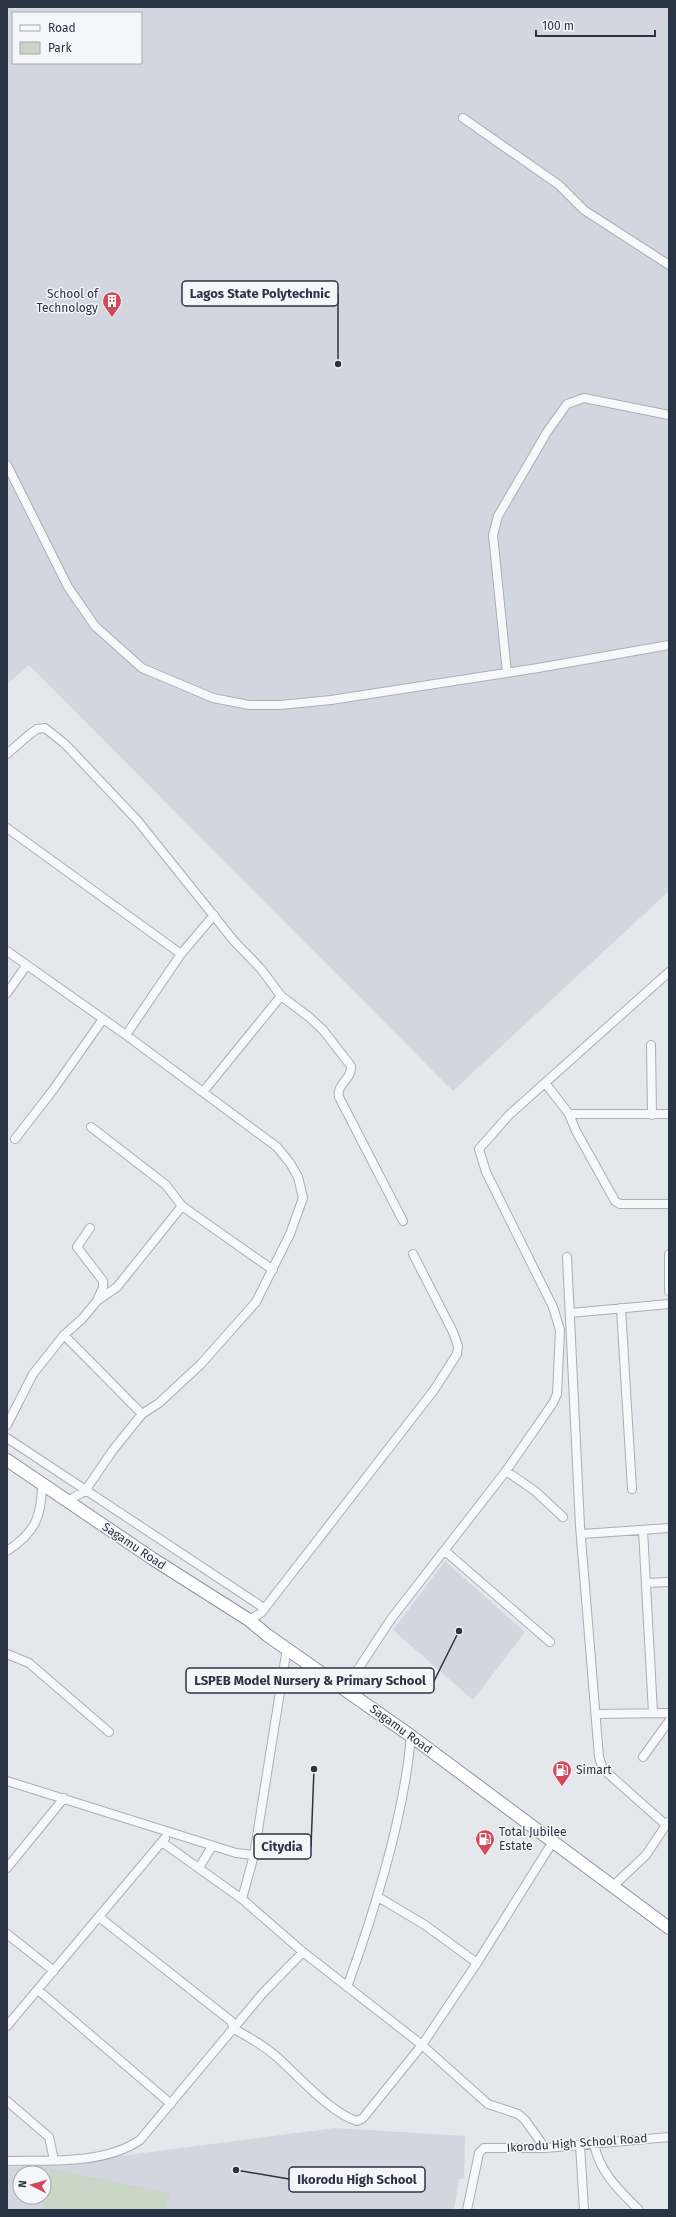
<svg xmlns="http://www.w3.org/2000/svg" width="676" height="2217" font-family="'Fira Sans',sans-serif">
  <rect width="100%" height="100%" fill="#e4e7ec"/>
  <path fill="#d2d6de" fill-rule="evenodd" d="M7,7H669V891L453,1091L29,665L7,684ZM13,13H141V63H13Z
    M445,1561L525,1632L473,1700L393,1630Z
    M335,2128L465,2136L464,2179H459L454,2210H7V2167L51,2165ZM20,2173H44V2197H20Z"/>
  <path fill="#c9d6c5" d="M51,2169L170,2193L166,2210H43Z"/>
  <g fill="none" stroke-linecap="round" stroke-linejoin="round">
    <g stroke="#a9aeb7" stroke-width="10">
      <path id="minor" d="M463,118L559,185L584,210L669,265
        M7,465L68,587L95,626L142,668L213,698L249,705H280L331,700L538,668L669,645
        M507,673L493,535L498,516L547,432L567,404L584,398L669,415
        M7,754L30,734L37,729L45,728L65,744L137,820L234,941L261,969L281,996L309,1017L323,1030L351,1066C352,1080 336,1084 339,1097L403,1221
        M7,828L181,954
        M7,951L126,1035L277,1147L290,1163L298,1177L303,1198L290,1234L256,1302L201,1364L159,1403L142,1414L113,1450L85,1491L69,1500
        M7,993L26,966
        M126,1035L181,954L214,915
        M651,1045L652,1115
        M546,1084L569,1114L576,1131L615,1201L620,1204H669
        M203,1092L281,996
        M569,1114H669
        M91,1127L166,1185L182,1206L273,1270
        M15,1139L53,1090L103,1019
        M90,1228L77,1247L103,1281V1287L97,1301
        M669,1254V1291
        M567,1257L580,1526L599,1757L603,1769L666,1825
        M621,1308L632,1489
        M570,1313L669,1304
        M64,1335L142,1414
        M7,1425L33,1374L64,1335L82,1319L97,1301L117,1287L182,1206
        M7,1438L264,1608
        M506,1471L535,1491L563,1517
        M643,1530L653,1713
        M582,1534L669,1528
        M7,1551C36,1532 42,1516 42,1482
        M445,1551L550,1642
        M646,1583L669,1582
        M249,1620L261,1613L434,1390L457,1354L458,1346L453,1332L413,1254
        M7,1654L29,1663L109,1732
        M345,1689L391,1619L506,1471L553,1403L557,1394L560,1330L553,1307L486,1172L479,1149L509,1115L669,972
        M596,1714L669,1713
        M643,1757L669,1721
        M7,1781L236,1853L254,1855
        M162,1842L242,1899L303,1952L422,2045L488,2104L518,2114L525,2120L545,2148
        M7,1868L64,1798
        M199,1868L212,1846
        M612,1887L646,1855L668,1822
        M378,1897L425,1925L477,1963
        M242,1899L254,1855L287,1648
        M99,1917L231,2021L234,2029C249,2037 265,2046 278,2058C299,2077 331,2113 357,2121L363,2118L422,2045L477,1963L552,1843
        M7,1934L54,1971
        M347,1987C375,1910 404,1818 411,1736
        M38,1990L171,2104
        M7,2026L165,1838
        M7,2101L49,2137L54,2160
        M594,2144C600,2173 619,2190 639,2210
        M580,2145L584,2210
        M7,2161C49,2160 103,2165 140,2140L263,1993L303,1952
        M467,2210L479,2153L484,2148H545L669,2137"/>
    </g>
    <g stroke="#8b94a3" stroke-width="14">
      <path id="highway" d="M7,1460L153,1559L249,1620L267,1635L411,1736L669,1928"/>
    </g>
    <use href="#minor" stroke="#f7f8fa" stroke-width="8"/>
    <use href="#highway" stroke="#fff" stroke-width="12"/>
  </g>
  <defs>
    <g id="building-pin" transform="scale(1)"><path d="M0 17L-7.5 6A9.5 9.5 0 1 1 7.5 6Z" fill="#d1495b" stroke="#f4f6f9"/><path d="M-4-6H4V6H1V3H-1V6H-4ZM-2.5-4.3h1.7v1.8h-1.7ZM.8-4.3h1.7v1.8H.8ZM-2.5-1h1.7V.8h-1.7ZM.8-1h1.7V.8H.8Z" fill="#fff"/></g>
    <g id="fuel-pin" transform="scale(1)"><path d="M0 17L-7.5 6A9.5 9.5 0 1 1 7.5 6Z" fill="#d1495b" stroke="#f4f6f9"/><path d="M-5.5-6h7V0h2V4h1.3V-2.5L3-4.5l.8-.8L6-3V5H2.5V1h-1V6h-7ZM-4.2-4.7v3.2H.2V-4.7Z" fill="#fff"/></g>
  </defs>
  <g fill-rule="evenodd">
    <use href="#building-pin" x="112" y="301"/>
    <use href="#fuel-pin" x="562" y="1770"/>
    <use href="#fuel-pin" x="485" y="1839"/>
  </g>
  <g text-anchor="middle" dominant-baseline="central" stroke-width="3" stroke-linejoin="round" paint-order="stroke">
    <g font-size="12" fill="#2b3445" stroke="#f4f6f9" text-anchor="start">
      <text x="98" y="294" text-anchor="end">School of<tspan x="98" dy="14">Technology</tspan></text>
      <text x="576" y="1770">Simart</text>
      <text x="499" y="1832">Total Jubilee<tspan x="499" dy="14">Estate</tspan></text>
    </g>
    <g font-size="12" fill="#2b3445" stroke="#f4f6f9">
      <text transform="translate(134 1546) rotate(34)">Sagamu Road</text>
      <text transform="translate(401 1729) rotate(36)">Sagamu Road</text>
      <text transform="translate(577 2143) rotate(-4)">Ikorodu High School Road</text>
    </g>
  </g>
  <path fill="none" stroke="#2b3445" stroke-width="1.5" d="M338 364L338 294M459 1631L434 1681M314 1769L311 1847M236 2170L289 2179"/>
  <g fill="#2b3445" stroke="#f4f6f9" stroke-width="1.5">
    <circle cx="338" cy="364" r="4"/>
    <circle cx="459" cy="1631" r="4"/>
    <circle cx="314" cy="1769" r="4"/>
    <circle cx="236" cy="2170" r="4"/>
  </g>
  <g fill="#f4f6f9" stroke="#2b3445" stroke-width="1.5">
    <rect x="182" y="281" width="156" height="25" rx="4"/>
    <rect x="186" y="1668" width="248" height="25" rx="4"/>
    <rect x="254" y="1834" width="57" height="25" rx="4"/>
    <rect x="289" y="2167" width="136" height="25" rx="4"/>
  </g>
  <g font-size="13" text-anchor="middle" font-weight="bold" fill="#2b3445">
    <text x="260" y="298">Lagos State Polytechnic</text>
    <text x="310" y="1685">LSPEB Model Nursery &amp; Primary School</text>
    <text x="282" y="1851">Citydia</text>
    <text x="357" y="2184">Ikorodu High School</text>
  </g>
  <rect width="676" height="2217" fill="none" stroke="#2b3445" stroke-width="16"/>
  <rect x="12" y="12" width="130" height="52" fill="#f4f6f9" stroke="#a4a8b1"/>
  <rect x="20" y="25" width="20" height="6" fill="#f7f8fa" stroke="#a4a8b1"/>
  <text x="48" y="32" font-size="12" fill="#2b3445">Road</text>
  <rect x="20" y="42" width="20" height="12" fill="#c9d6c5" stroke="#a4a8b1"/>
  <text x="48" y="52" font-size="12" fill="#2b3445">Park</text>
  <g transform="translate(32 2185) rotate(276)"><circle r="19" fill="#f4f6f9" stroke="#a4a8b1"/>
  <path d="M0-3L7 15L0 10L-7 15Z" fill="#d1495b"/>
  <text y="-6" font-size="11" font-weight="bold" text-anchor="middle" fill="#2b3445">N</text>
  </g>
  <path d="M536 30v6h119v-6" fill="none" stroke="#2b3445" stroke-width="2"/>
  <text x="542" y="30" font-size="12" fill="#2b3445" stroke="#f4f6f9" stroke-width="3" paint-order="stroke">100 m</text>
</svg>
